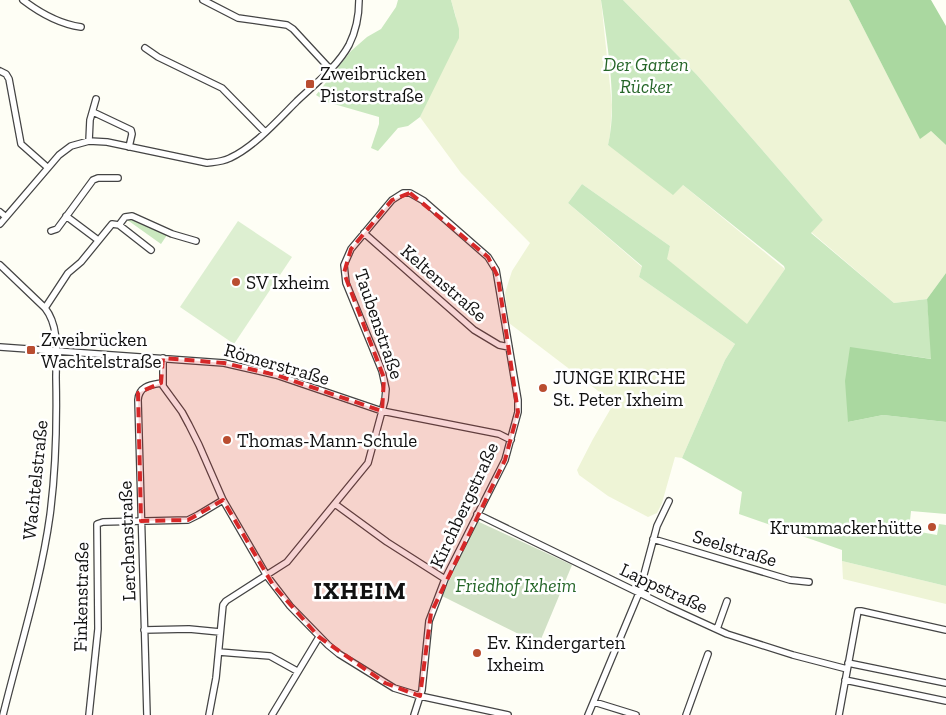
<svg xmlns="http://www.w3.org/2000/svg" width="946" height="715" font-family="'Zilla Slab',serif">
  <rect width="100%" height="100%" fill="#fefef5"/>
  <path fill="#eef4d6" d="M451,0H601L612,105L610,135L608,145L683,185L785,269L747,325L666,259L670,246L582,184L568,203L642,267L639,277L735,344L725,360L682,458L675,457L662,503L657,513L648,517L608,496L579,475L577,470L593,439L614,403L509,323L505,293L512,271L530,243L461,173L420,117L427,101L456,17Z
    M623,0H849L920,138L931,131L946,145V273L927,299L894,303L811,232L823,220L697,75Z
    M842,561L946,586V604L843,579Z"/>
  <path fill="#cae8bf" d="M398,0H451L459,29V38L420,117L408,126L398,128L378,151L371,148L379,124V117L327,102L316,95L351,51L367,37L381,29L396,7Z
    M601,0H623L697,75L823,220L811,233L894,303L927,299L932,359L891,353L848,422L883,415L946,422V514L911,511L909,530L937,535L939,524L946,525V586L842,561V550L739,514L742,492L682,458L725,360L735,344L639,277L642,266L568,203L582,184L670,246L667,259L747,324L785,269L784,266L683,185L673,195L608,145C618,104 607,42 601,0Z
    M128,217L167,235L161,244L126,219Z"/>
  <path fill="#aad8a0" d="M849,0H931L946,26V145L931,131L920,139Z
    M946,273V422L883,415L848,422L845,381L850,347L931,359L927,299Z"/>
  <path fill="#d1e1c6" d="M477,521L572,565L539,644L442,596Z"/>
  <path fill="#ddefd1" d="M238,221L292,257L234,344L180,307Z"/>
  <g fill="none" stroke-linecap="round" stroke-linejoin="round">
    <g stroke="#444" stroke-width="8">
      <path id="street" d="M23,0C40,13 60,24 81,27
        M203,0L238,18L287,25L293,29L330,69
        M145,48L158,57L222,88L265,132
        M0,71L6,74L9,79L21,144L47,167
        M93,112L131,130L132,134L129,147
        M89,141L90,120L96,99
        M0,212L6,217
        M66,216L98,240
        M0,224L59,155L71,146L89,141L107,142L207,163C215,162 222,162 230,158C254,147 278,120 297,101C315,84 337,67 349,45C356,31 359,15 359,0
        M119,225L125,217L132,216L172,234L196,241
        M51,231L57,229L93,180L98,178H118
        M364,233L474,330L499,345L509,347
        M0,265L45,308C60,327 56,355 56,378C57,424 56,469 50,515C41,581 19,650 3,715
        M45,308L68,273L81,262L112,224L119,225L151,250
        M0,347L224,363L276,375L382,411L499,434L511,440
        M163,358V386L182,412L189,425L199,445L223,500L267,576L290,606L328,645L339,654L394,688L420,696L508,715
        M335,504L387,542L445,579
        M477,514L668,607L727,634L793,655L847,669
        M653,539L790,580L809,582
        M717,629L727,601
        M144,630L189,629L220,632
        M219,652L270,656L297,671
        M848,663L946,683
        M845,680L946,701
        M594,702L636,715
        M89,715L98,629L97,524L103,522L188,520L198,515L223,500
        M147,715L138,400C139,386 150,385 162,383
        M209,715L216,678L223,605L226,601L287,562L368,463L385,400L386,389L382,371L346,283L344,265L351,249L392,200L403,193H410L424,201L488,257L496,270L518,400V412L505,460L445,579L429,621L422,690L414,715
        M272,715L319,637
        M588,715L639,593L657,526L669,501
        M686,715L708,654
        M839,715L858,611H861L946,630"/>
    </g>
    <use href="#street" stroke="#fff" stroke-width="5.5"/>
  </g>
  <path fill="#d62828" fill-opacity="0.2" stroke="#d62828" stroke-width="4" stroke-dasharray="10 6" stroke-linejoin="round" d="M410,193L488,257L498,277L518,412L505,460L431,613L420,696L385,683L319,637L273,585L223,500L188,520L141,521L138,393L161,383L163,358L224,363L276,375L382,411L384,378L344,273L351,249L392,200Z"/>
  <g fill="#b94d30" stroke="#fff" stroke-width="2">
    <rect x="305" y="79" width="10" height="10" rx="2.5"/>
    <circle cx="236" cy="282" r="5"/>
    <rect x="26" y="345" width="10" height="10" rx="2.5"/>
    <circle cx="543" cy="388" r="5"/>
    <circle cx="227" cy="440" r="5"/>
    <circle cx="932" cy="527" r="5"/>
    <circle cx="477" cy="653" r="5"/>
  </g>
  <g text-anchor="middle" dominant-baseline="central" stroke-width="5" stroke-linejoin="round" paint-order="stroke">
    <g font-size="19" font-style="italic" fill="#246527" stroke="#fff">
      <text x="646" y="64">Der Garten<tspan x="646" dy="22">Rücker</tspan></text>
      <text x="516" y="585">Friedhof Ixheim</text>
    </g>
    <g font-size="19" fill="#111" stroke="#fff" text-anchor="start">
      <text x="320" y="73">Zweibrücken<tspan x="320" dy="22">Pistorstraße</tspan></text>
      <text x="246" y="282">SV Ixheim</text>
      <text x="41" y="339">Zweibrücken<tspan x="41" dy="22">Wachtelstraße</tspan></text>
      <text x="553" y="377">JUNGE KIRCHE<tspan x="553" dy="22">St. Peter Ixheim</tspan></text>
      <text x="237" y="440">Thomas-Mann-Schule</text>
      <text x="922" y="527" text-anchor="end">Krummackerhütte</text>
      <text x="487" y="642">Ev. Kindergarten<tspan x="487" dy="22">Ixheim</tspan></text>
    </g>
    <g font-size="19" fill="#111" stroke="#fff">
      <text transform="translate(444 283) rotate(41)">Keltenstraße</text>
      <text transform="translate(379 324) rotate(71)">Taubenstraße</text>
      <text transform="translate(277 364) rotate(16)">Römerstraße</text>
      <text transform="translate(35 480) rotate(-84)">Wachtelstraße</text>
      <text transform="translate(464 505) rotate(-65)">Kirchbergstraße</text>
      <text transform="translate(127 541) rotate(-92)">Lerchenstraße</text>
      <text transform="translate(735 548) rotate(17)">Seelstraße</text>
      <text transform="translate(664 588) rotate(25)">Lappstraße</text>
      <text transform="translate(81 597) rotate(-89)">Finkenstraße</text>
    </g>
    <g font-size="24" font-weight="bold" letter-spacing="1" fill="#111" stroke="#fff">
      <text x="360" y="590">IXHEIM</text>
    </g>
  </g>
</svg>
